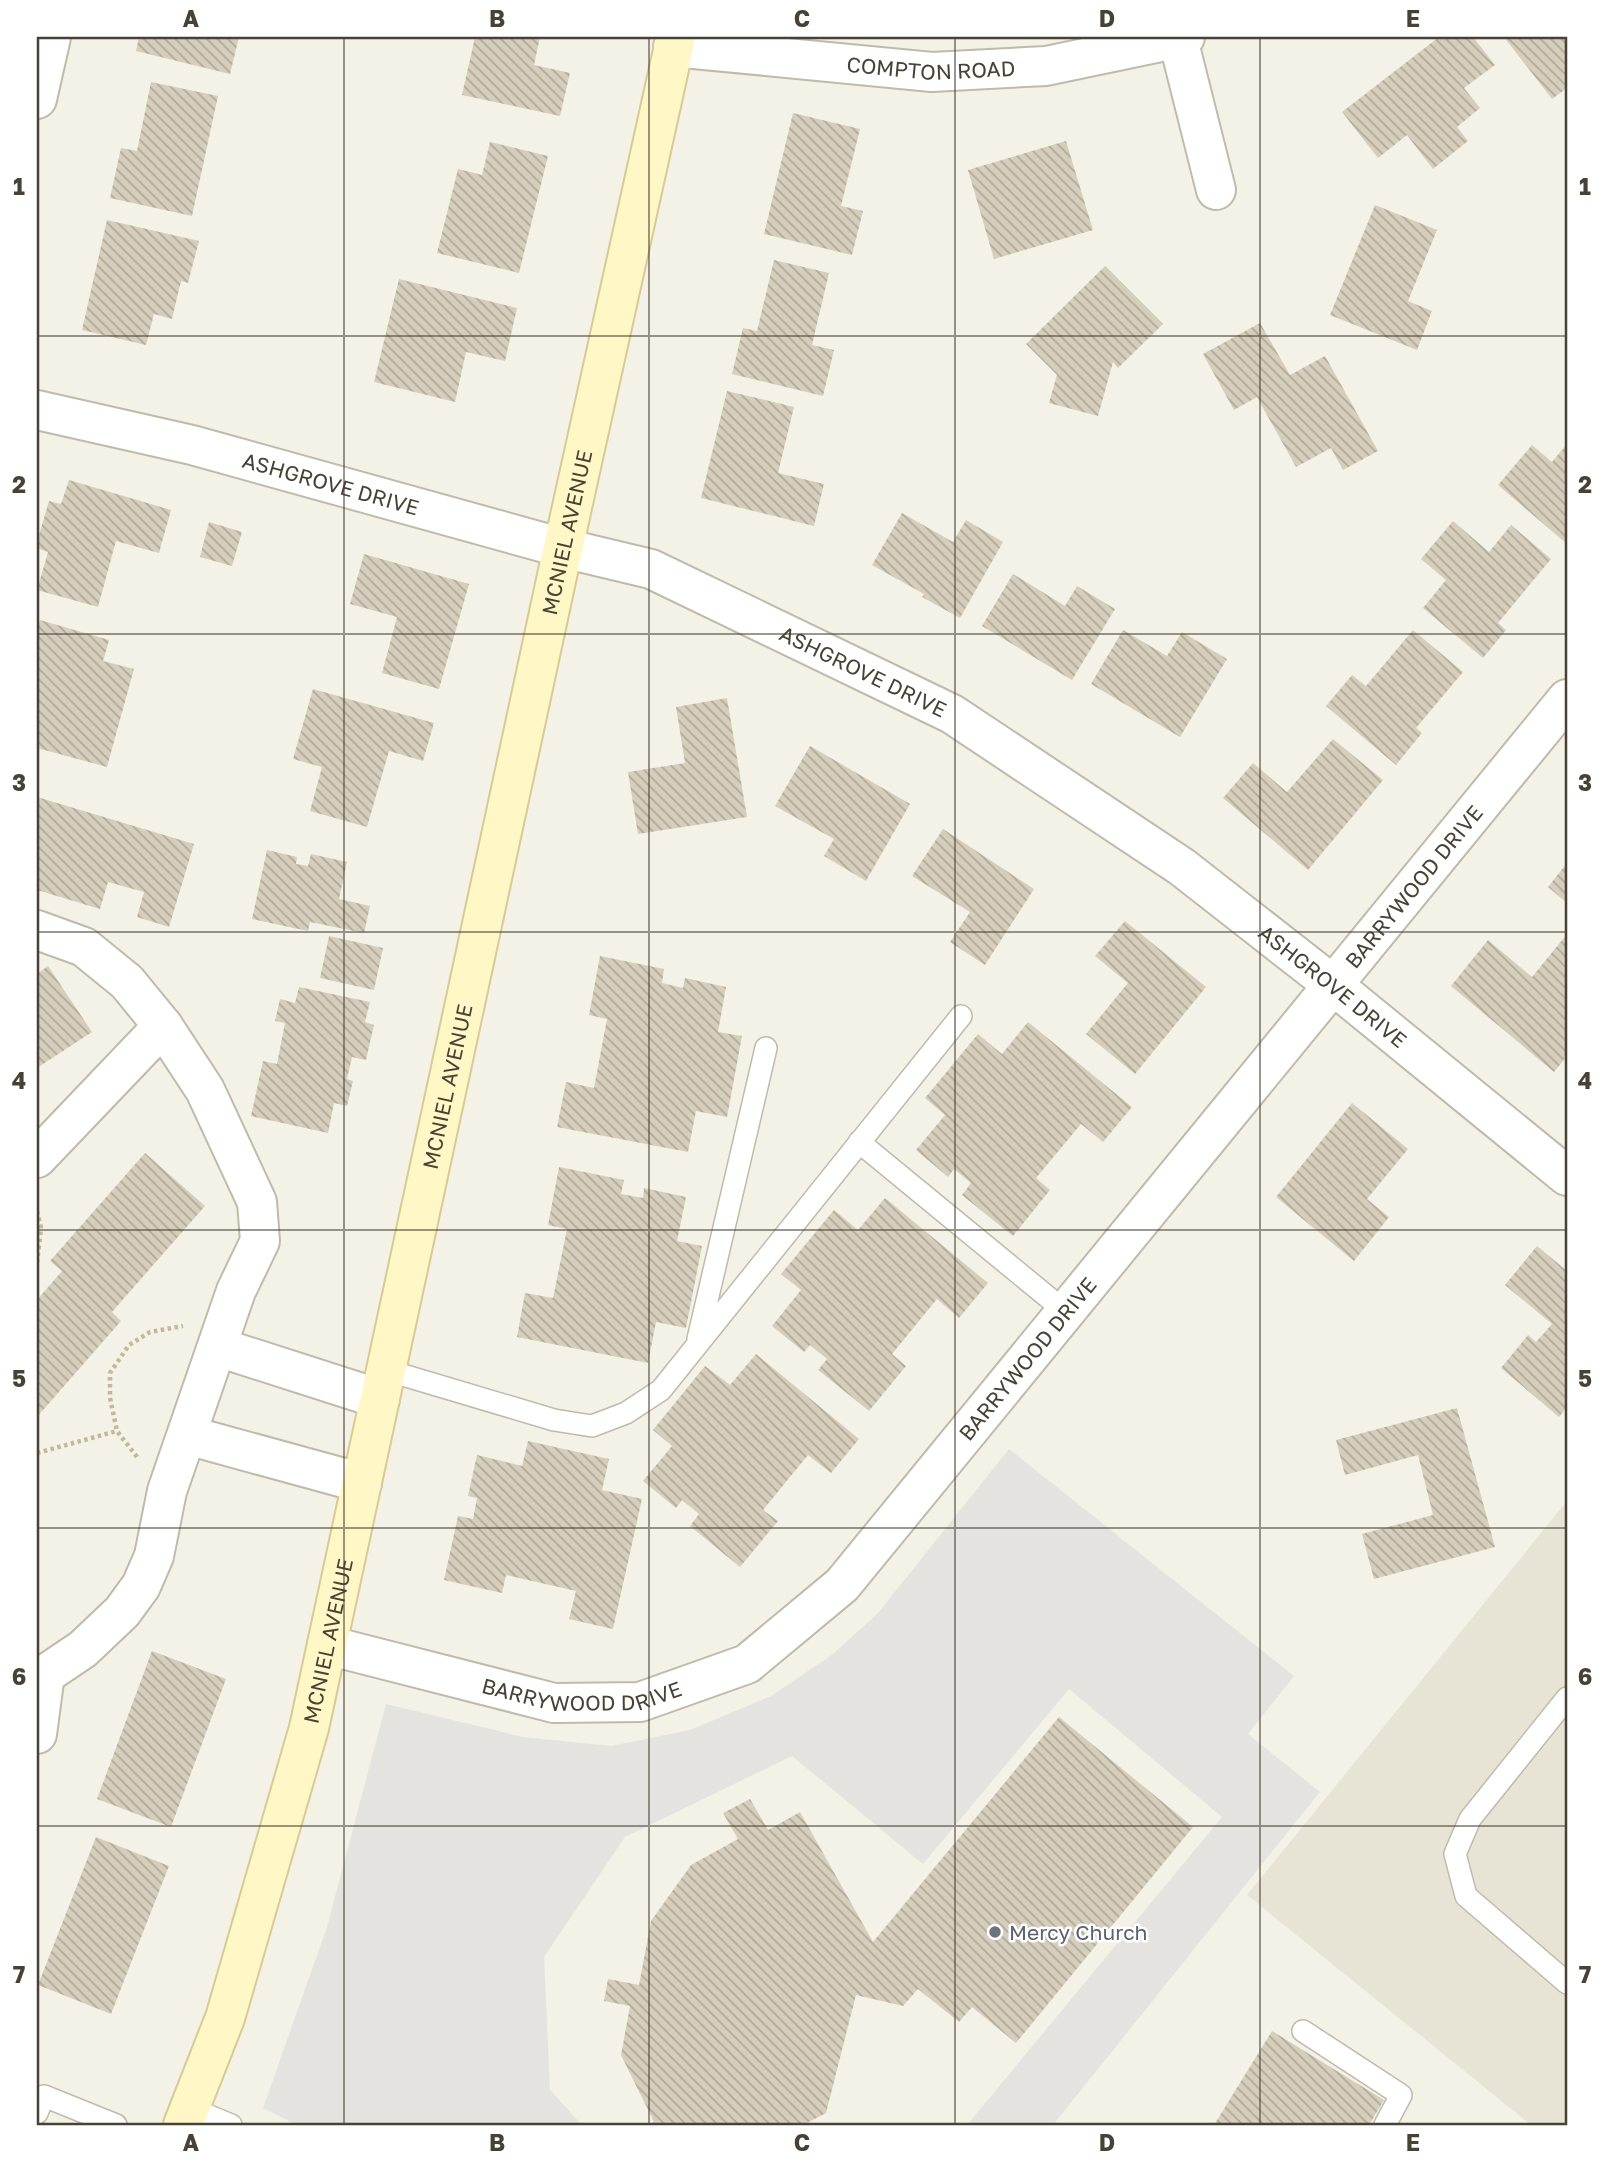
<svg xmlns="http://www.w3.org/2000/svg" width="1604" height="2162" font-family="'Golos Text',sans-serif">
  <defs>
    <pattern id="building-back-hatch" width="6" height="6" patternUnits="userSpaceOnUse" patternTransform="scale(1.75)"><rect width="6" height="6" fill="#d6cebc"/><path d="M-1 5l2 2M0 0l6 6M5-1l2 2" fill="none" stroke="#afa99a"/></pattern>
  </defs>
  <rect width="100%" height="100%" fill="#f4f1e7"/>
  <path fill="#e8e4d5" d="M1567,1501V2125H1531L1247,1895Z"/>
  <path fill="#e5e3df" d="M1009,1449L1294,1676L1248,1734L1320,1792L1053,2125H967L1222,1817L1069,1689L923,1864L792,1756L625,1837L544,1957L550,2090L582,2125H297L263,2108L327,1927L386,1704L523,1737L611,1746L690,1730L771,1696L833,1654L878,1613Z"/>
  <path fill="url(#building-back-hatch)" d="M139,37H239L230,74L136,51Z
    M475,37H540L534,65L570,73L560,116L462,95Z
    M1439,37H1473L1495,65L1464,88L1480,108L1457,127L1468,141L1433,169L1407,135L1378,158L1342,112Z
    M1504,37H1567V88L1552,99Z
    M151,82L218,96L192,216L110,198L121,148L137,151Z
    M793,113L860,129L841,206L863,211L852,255L764,234Z
    M1066,141L1093,230L994,259L968,170Z
    M490,142L548,156L519,273L437,253L458,169L482,175Z
    M1375,205L1437,230L1408,301L1432,311L1417,350L1330,315Z
    M107,220L199,241L188,283L181,281L172,319L154,314L146,345L82,330Z
    M774,260L829,273L812,345L834,350L823,396L732,374L743,328L757,331Z
    M1105,266L1163,324L1118,368L1113,362L1098,416L1049,403L1057,375L1026,344Z
    M399,279L517,308L505,361L466,352L455,402L374,382Z
    M1260,323L1290,375L1325,356L1378,451L1343,470L1331,448L1296,467L1257,397L1234,410L1203,354Z
    M727,391L794,407L778,473L824,484L814,526L701,498Z
    M1567,444V544L1498,485L1532,445L1552,462Z
    M69,480L171,510L159,553L116,541L98,607L37,590L48,552L37,548V542L49,501L61,504Z
    M902,513L953,542L966,520L1003,542L960,618L922,597L924,594L872,565Z
    M1453,521L1489,552L1511,525L1551,559L1498,623L1506,630L1483,658L1423,608L1446,580L1421,559Z
    M209,522L242,532L232,566L200,557Z
    M364,554L469,584L439,689L382,673L397,617L350,604Z
    M1013,574L1065,606L1077,586L1115,609L1072,680L982,626Z
    M40,620L109,640L103,661L134,669L107,767L37,748V630Z
    M1123,630L1167,656L1182,632L1227,659L1180,737L1091,684Z
    M1413,630L1463,672L1416,728L1422,733L1396,765L1326,706L1352,675L1366,686Z
    M313,689L434,723L423,761L389,751L367,827L310,811L322,767L293,759Z
    M727,698L747,817L638,834L628,772L685,763L676,707Z
    M1333,739L1383,780L1308,870L1223,798L1253,763L1287,792Z
    M810,746L910,804L866,881L824,856L834,839L775,806Z
    M37,797L194,844L169,927L137,917L144,892L108,882L100,909L37,890Z
    M943,829L1034,889L985,965L950,942L970,912L912,876Z
    M267,850L297,857L296,864L308,866L311,854L347,862L339,899L370,906L364,933L310,922L308,931L252,919Z
    M1567,863V903L1548,887Z
    M1125,921L1206,987L1135,1074L1086,1034L1128,983L1095,956Z
    M1567,934V1056L1554,1072L1451,986L1488,940L1532,977Z
    M329,936L383,948L374,990L320,978Z
    M600,956L664,969L662,983L683,988L685,978L726,987L718,1032L742,1036L727,1117L696,1111L688,1152L557,1127L566,1082L594,1088L607,1019L589,1015Z
    M48,966L92,1032L37,1068V974Z
    M299,987L370,1002L365,1022L374,1025L366,1060L352,1057L347,1079L353,1081L347,1106L334,1103L328,1133L251,1116L263,1061L277,1064L285,1023L275,1021L280,999L295,1003Z
    M1028,1022L1132,1107L1103,1142L1081,1124L1036,1178L1050,1190L1013,1236L962,1195L971,1183L954,1169L948,1177L916,1150L945,1115L925,1098L978,1034L1002,1054Z
    M1352,1103L1408,1149L1367,1199L1389,1217L1354,1261L1276,1197Z
    M145,1153L205,1206L112,1312L121,1321L37,1417V1300L62,1271L50,1261Z
    M559,1167L624,1180L621,1194L643,1198L644,1188L686,1197L677,1241L702,1246L686,1328L656,1322L648,1363L517,1337L525,1293L553,1298L567,1229L548,1225Z
    M885,1198L988,1283L959,1318L937,1299L892,1354L906,1366L869,1411L818,1370L827,1359L810,1345L804,1352L772,1326L801,1290L781,1274L834,1210L858,1230Z
    M1537,1246L1567,1271V1407L1559,1417L1501,1368L1528,1335L1536,1342L1552,1324L1505,1285Z
    M756,1354L859,1439L831,1473L808,1455L763,1510L778,1521L740,1567L690,1526L699,1514L682,1500L676,1508L643,1481L672,1446L653,1430L705,1366L730,1385Z
    M1457,1408L1495,1547L1374,1579L1362,1534L1433,1515L1418,1455L1345,1475L1336,1440Z
    M528,1441L609,1459L602,1490L642,1499L613,1629L569,1619L576,1591L506,1575L502,1593L444,1580L458,1516L473,1519L477,1498L468,1496L477,1455L522,1466Z
    M152,1651L226,1679L171,1827L97,1799Z
    M1059,1717L1193,1827L1016,2043L972,2007L959,2022L918,1989L903,2006L856,1995L826,2113L803,2125H647L654,2122L621,2055L630,2006L604,2001L608,1979L639,1985L651,1921L691,1865L738,1839L723,1813L750,1799L768,1830L800,1812L873,1942Z
    M96,1837L169,1866L111,2014L38,1985Z
    M1272,2031L1384,2100L1369,2125H1214Z"/>
  <g fill="none" stroke-linecap="round" stroke-linejoin="round">
    <g stroke="#c0baa9" stroke-width="24">
      <path id="lane" d="M859,1142L1066,1312
        M698,1339L766,1048
        M386,1370L554,1420L592,1426L626,1413L661,1390L961,1016
        M1567,1698L1470,1819L1455,1854L1466,1896L1567,1983
        M1303,2031L1401,2095L1385,2125
        M190,2108L231,2125
        M37,2113L44,2096L116,2125"/>
    </g>
    <g stroke="#c0baa9" stroke-width="42">
      <g id="street">
        <path d="M1178,39L1216,190"/>
        <path id="s1" d="M673,47L932,72L1046,66L1185,37"/>
        <path d="M37,99L51,37"/>
        <path id="s2" d="M37,410L192,445L563,548L651,569L952,714L1182,867L1333,985L1567,1176"/>
        <path d="M37,930L84,947L127,982L163,1026L205,1090L257,1202L260,1241L236,1291L167,1491L154,1556L141,1586L122,1612L83,1649L37,1680"/>
        <path d="M37,1158L163,1026"/>
        <path d="M218,1347L380,1399"/>
        <path d="M187,1435L362,1483"/>
        <path id="s3" d="M327,1645L554,1703L640,1702L747,1664L842,1585L1567,699"/>
        <path d="M37,1734L45,1674"/>
      </g>
    </g>
    <g stroke="#d6cb95" stroke-width="42">
      <g id="secondary">
        <path id="s4" d="M183,2125L225,2018L309,1728L563,548L676,37"/>
      </g>
    </g>
    <path stroke="#c2b89a" stroke-width="4.5" stroke-dasharray="3.5 3.5" stroke-linecap="butt" d="M37,1211L41,1228L37,1264
      M37,1453L117,1431
      M137,1457L117,1431L110,1398V1373L129,1345L150,1332L183,1326"/>
    <use href="#lane" stroke="#fff" stroke-width="21"/>
    <use href="#street" stroke="#fff" stroke-width="38"/>
    <use href="#secondary" stroke="#fff7c6" stroke-width="38"/>
  </g>
  <path fill="none" stroke="#474235" stroke-width="2" stroke-opacity="0.55" d="M344,37V2125M649,37V2125M955,37V2125M1260,37V2125M37,336H1567M37,634H1567M37,932H1567M37,1230H1567M37,1528H1567M37,1826H1567"/>
  <circle fill="#6b7280" stroke="#fff" stroke-width="2.5" cx="995" cy="1932" r="7"/>
  <g text-anchor="middle" dominant-baseline="central" stroke-width="5" stroke-linejoin="round" paint-order="stroke">
    <g font-size="21" fill="#474235" stroke="#fff">
      <text stroke="none"><textPath href="#s1" startOffset="259">COMPTON ROAD</textPath></text>
      <text stroke="none"><textPath href="#s2" startOffset="303">ASHGROVE DRIVE</textPath></text>
      <text stroke="none"><textPath href="#s4" startOffset="1640">MCNIEL AVENUE</textPath></text>
      <text stroke="none"><textPath href="#s2" startOffset="870">ASHGROVE DRIVE</textPath></text>
      <text stroke="none"><textPath href="#s3" startOffset="1460">BARRYWOOD DRIVE</textPath></text>
      <text stroke="none"><textPath href="#s2" startOffset="1437">ASHGROVE DRIVE</textPath></text>
      <text stroke="none"><textPath href="#s4" startOffset="1073">MCNIEL AVENUE</textPath></text>
      <text stroke="none"><textPath href="#s3" startOffset="850">BARRYWOOD DRIVE</textPath></text>
      <text stroke="none"><textPath href="#s4" startOffset="506">MCNIEL AVENUE</textPath></text>
      <text stroke="none"><textPath href="#s3" startOffset="262">BARRYWOOD DRIVE</textPath></text>
    </g>
    <g font-size="21" fill="#5b616d" stroke="#fff" text-anchor="start">
      <text x="1009" y="1932">Mercy Church</text>
    </g>
  </g>
  <rect width="1604" height="2162" fill="none" stroke="#ffffff" stroke-width="77"/>
  <rect x="38" y="38" width="1528" height="2086" fill="none" stroke="#474235" stroke-width="2.5"/>
  <g font-size="23" text-anchor="middle" font-weight="bold" fill="#474235">
    <text x="191" y="27">A</text>
    <text x="497" y="27">B</text>
    <text x="802" y="27">C</text>
    <text x="1107" y="27">D</text>
    <text x="1413" y="27">E</text>
    <text x="19" y="195">1</text>
    <text x="1585" y="195">1</text>
    <text x="19" y="493">2</text>
    <text x="1585" y="493">2</text>
    <text x="19" y="791">3</text>
    <text x="1585" y="791">3</text>
    <text x="19" y="1089">4</text>
    <text x="1585" y="1089">4</text>
    <text x="19" y="1387">5</text>
    <text x="1585" y="1387">5</text>
    <text x="19" y="1685">6</text>
    <text x="1585" y="1685">6</text>
    <text x="19" y="1983">7</text>
    <text x="1585" y="1983">7</text>
    <text x="191" y="2151">A</text>
    <text x="497" y="2151">B</text>
    <text x="802" y="2151">C</text>
    <text x="1107" y="2151">D</text>
    <text x="1413" y="2151">E</text>
  </g>
</svg>
